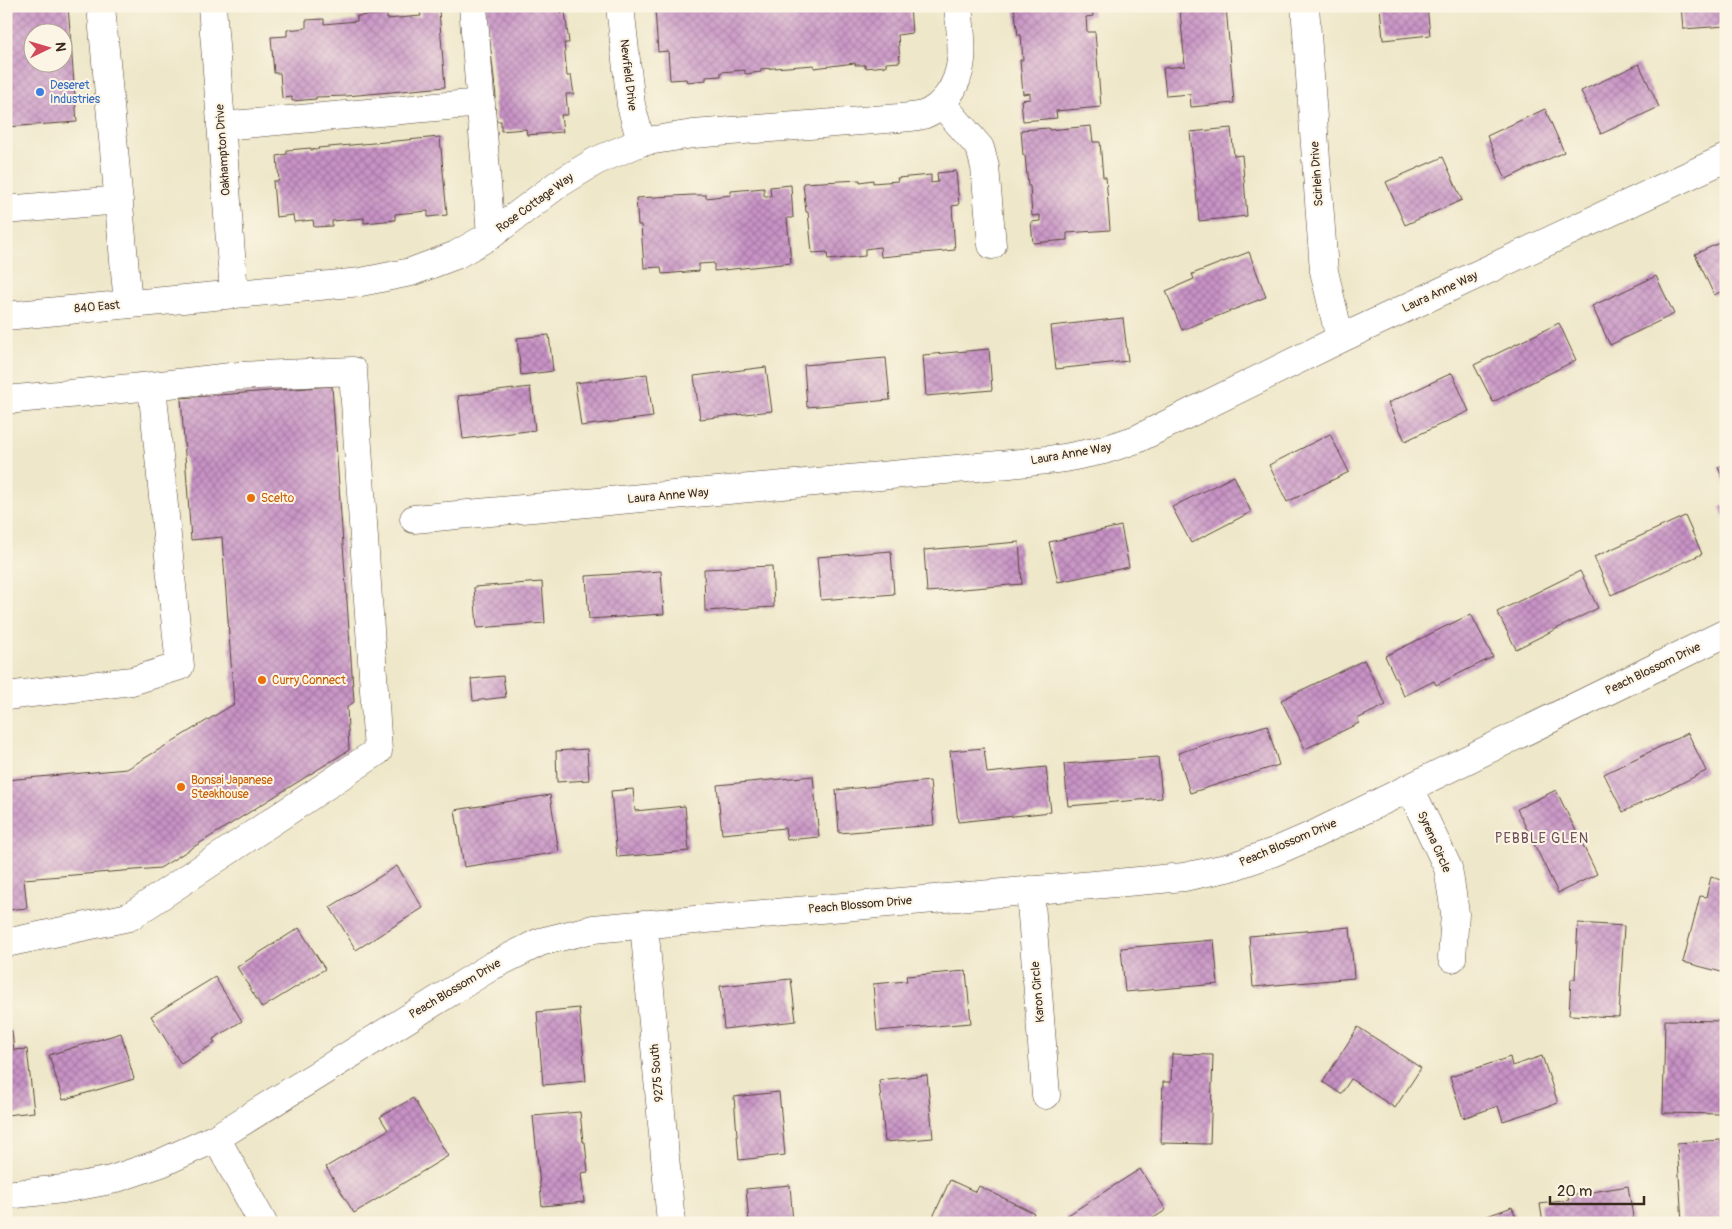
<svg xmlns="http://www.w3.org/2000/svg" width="1732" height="1229" font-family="Pangolin,sans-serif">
  <defs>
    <pattern id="building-cross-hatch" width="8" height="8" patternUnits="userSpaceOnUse" patternTransform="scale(1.25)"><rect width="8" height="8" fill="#c893c6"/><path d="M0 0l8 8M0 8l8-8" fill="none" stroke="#a478a0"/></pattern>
  </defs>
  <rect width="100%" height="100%" fill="#fcf5e5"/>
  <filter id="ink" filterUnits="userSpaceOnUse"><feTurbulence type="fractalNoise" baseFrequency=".02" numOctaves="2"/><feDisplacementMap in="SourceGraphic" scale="10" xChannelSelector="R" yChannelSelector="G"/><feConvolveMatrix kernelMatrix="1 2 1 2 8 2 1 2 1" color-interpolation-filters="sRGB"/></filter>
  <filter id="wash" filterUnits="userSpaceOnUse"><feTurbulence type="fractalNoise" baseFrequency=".0096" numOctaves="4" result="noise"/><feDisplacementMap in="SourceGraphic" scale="20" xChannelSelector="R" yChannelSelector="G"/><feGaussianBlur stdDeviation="1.12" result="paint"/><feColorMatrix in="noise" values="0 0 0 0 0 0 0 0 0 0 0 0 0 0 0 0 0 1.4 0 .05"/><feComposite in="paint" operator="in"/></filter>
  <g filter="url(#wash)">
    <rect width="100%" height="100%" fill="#eee7c9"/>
    <g id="blocks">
      <path fill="url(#building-cross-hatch)" fill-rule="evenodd" d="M6,6H68L77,122L6,127ZM32,32H62V62H32Z
        M486,6H560V13L565,12L569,43H564L567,76H571L574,94H566L568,115H561L563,132L527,135L526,129L501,131V121H496L494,97H496Z
        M676,6H702V9L716,8V6H910L912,33L898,35L900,62L886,63V66L865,68V65H855V63L814,68V65L761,69V72L745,74V70L721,72V76L706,77V80L687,82L686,79L670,80L668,51L658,52L655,9Z
        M1014,6H1092L1093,16L1086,17L1087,32H1095L1101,107L1056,111L1057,118L1023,121L1021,100L1030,99V93L1023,94L1020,60H1023L1021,35H1018Z
        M1226,6L1234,103L1191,107L1190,94L1166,96L1163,68L1185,66L1180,10Z
        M1380,6H1427L1430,35L1383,40Z
        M1681,6H1726V26L1683,29Z
        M439,10L445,87L347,96L316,97V99L292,101V97L282,98L280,73H274L271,37L287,36V30L306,28V20L324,19V24L357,21V16L387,14V19L421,16L420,11Z
        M1639,64L1659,107L1601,134L1581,91Z
        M1545,109L1564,152L1506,179L1487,136Z
        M1091,126L1093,142H1100L1103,177H1106L1110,230L1067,233V240L1033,243L1031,222L1040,221V215L1032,216L1030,186H1028L1025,155H1023L1021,130L1049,128V130Z
        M1231,128L1234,156L1242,155L1247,216L1199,221L1190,132Z
        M440,137L447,215L428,217V211L395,214V220L364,223V218L332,221V226L314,227L313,220L294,222L293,215L276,217L273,181H279L277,156L287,154V150L311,148V150L319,149L318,148Z
        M1443,157L1462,200L1405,225L1386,182Z
        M956,171L959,205L952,206L955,250L881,257L880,247L865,249V256L828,260L827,252L812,253L808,212H806L803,183L860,180V182L873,180V183L898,181L897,178L931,175V183L938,182L937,173Z
        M791,185L793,218H787L791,263L714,271V263L699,264V271L662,274L661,267L644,268L641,225H638L636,198L693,195H706V198L731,195V191L764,188V196H771L770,187Z
        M1726,240V289L1714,295L1695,254Z
        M1249,252L1266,297L1182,330L1166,291L1194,279L1192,274Z
        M1656,276L1674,314L1610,345L1592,306Z
        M1123,318L1128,361L1056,369L1051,326Z
        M1559,323L1576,360L1493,402L1474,365Z
        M549,335L553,371L521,375L517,338Z
        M989,349L992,390L926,396L923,355Z
        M886,358L890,400L807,407L804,365Z
        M766,367L772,411L700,419L694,376Z
        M1452,373L1469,411L1405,441L1388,403Z
        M647,374L653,417L581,426L575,383Z
        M332,386L354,702L347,707L349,750L160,868L24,879L27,908L6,910V780L127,769L234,704L222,537L191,540L181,398Z
        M530,387L535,430L463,439L458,396Z
        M1330,434L1349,472L1287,502L1269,465Z
        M1726,464V486L1718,467Z
        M1234,476L1251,512L1191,543L1172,507Z
        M1726,505V521L1720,507Z
        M1685,516L1702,554L1611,595L1594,557Z
        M1121,526L1129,567L1058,582L1049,542Z
        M1019,542L1022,584L927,592L924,550Z
        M891,551L894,594L821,600L817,557Z
        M772,566L774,607L705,611L704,569Z
        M661,571L664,614L589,619L586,576Z
        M1580,571L1598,608L1516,649L1497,612Z
        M542,582L545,623L477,628L474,587Z
        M1471,614L1493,657L1436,685L1434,681L1404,696L1385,656Z
        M1364,660L1386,705L1357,719L1359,723L1305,749L1281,700Z
        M503,676L506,697L473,701L471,679Z
        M1267,725L1279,765L1190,793L1178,753Z
        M1688,733L1706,771L1623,812L1604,774Z
        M984,748L987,773L1046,767L1051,812L958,822L950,751Z
        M587,749L589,780L557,782L556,751Z
        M1158,757L1162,798L1068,806L1064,764Z
        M813,776L819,837L787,840L785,828L722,834L717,785Z
        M930,781L934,825L839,833L836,790Z
        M633,789L635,811L685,806L689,851L617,857L611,791Z
        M1556,790L1597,874L1558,893L1517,809Z
        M550,795L559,852L464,867L455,810Z
        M397,866L423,908L356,950L330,907Z
        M1711,877L1726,881L1725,973L1683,962L1700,896L1706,897Z
        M1578,923L1624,926L1619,1017L1569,1015L1571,979H1575Z
        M1350,927L1354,978L1253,987L1249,936Z
        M299,928L325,969L262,1008L237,967Z
        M1214,940L1218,984L1125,992L1121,948Z
        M966,971L971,1023L877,1031L873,984L907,981L906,976Z
        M215,977L242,1021L213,1039L215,1043L181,1064L151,1016Z
        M791,979L796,1021L724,1029L720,986Z
        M579,1008L586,1081L543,1085L537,1012Z
        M1665,1020L1723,1021L1722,1114L1663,1113Z
        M1358,1027L1421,1068L1395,1108L1351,1079L1341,1094L1323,1082Z
        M6,1031H12L14,1050L27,1049L34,1112L6,1115Z
        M121,1033L134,1079L63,1100L49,1055Z
        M1172,1054L1213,1055L1210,1144L1161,1143L1163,1082H1171Z
        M1542,1056L1558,1103L1503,1121L1498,1106L1463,1118L1450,1077L1510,1057L1512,1066Z
        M927,1075L933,1138L885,1142L879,1080Z
        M779,1092L785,1155L739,1160L734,1097Z
        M413,1098L448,1156L354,1213L326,1167L388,1130L380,1117Z
        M580,1112L583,1142H585L588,1172L581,1173L584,1202L542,1206L533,1116Z
        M1721,1140L1726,1223H1682L1677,1143Z
        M1140,1169L1166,1210L1146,1223H1069L1065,1217Z
        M950,1180L976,1192L979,1186L1034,1213L1029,1223H944L933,1217Z
        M790,1185L793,1223H749L746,1189Z
        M1628,1186L1634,1223H1543L1540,1204L1569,1200L1568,1196Z
        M1512,1207L1518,1223H1468Z"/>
    </g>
  </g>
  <g filter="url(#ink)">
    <use href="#blocks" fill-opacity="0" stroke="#564638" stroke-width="1"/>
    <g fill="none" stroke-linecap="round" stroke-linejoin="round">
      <g stroke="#564638" stroke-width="29">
        <path id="minor" d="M101,6L128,304
          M212,6L234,293
          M473,6L491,235
          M620,6L631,105L641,142
          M1305,6L1324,271L1340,339
          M942,104L980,148L985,167L992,245
          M221,126L481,103
          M6,210L119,200
          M6,316L361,282L411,272L456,255L491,235L557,185L596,161L641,142L693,134L899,118C907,117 916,117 923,115C932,112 942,104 947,97C968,69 961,38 958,6
          M6,400L152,386
          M414,519L1010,464L1065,458L1104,450L1137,439L1340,339L1726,158
          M6,696L132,681L180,666L152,386L239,376L353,371L378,751L129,917L6,943
          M1410,788L1448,868L1455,913L1452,958
          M1030,890L1046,1095
          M644,924L671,1223
          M216,1138L263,1223
          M6,1195L63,1189L111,1180L161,1163L216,1138L492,966L540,942L593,929L1184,877L1231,867L1274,852L1313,835L1726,633"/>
      </g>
      <use href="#minor" stroke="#fff" stroke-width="28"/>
    </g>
  </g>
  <circle fill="#3f7fe0" stroke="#fcf5e5" stroke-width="2" cx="40" cy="92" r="5"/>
  <g fill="#e8710a" stroke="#fcf5e5" stroke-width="2">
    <circle cx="251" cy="498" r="5"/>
    <circle cx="262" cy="680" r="5"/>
    <circle cx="181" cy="787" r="5"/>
  </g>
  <g text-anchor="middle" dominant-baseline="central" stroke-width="4" stroke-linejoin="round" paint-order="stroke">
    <g font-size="12" fill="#3b2a1e" stroke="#fcf5e5">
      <text transform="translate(628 75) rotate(83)">Newfield Drive</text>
      <text transform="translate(223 150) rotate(-94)">Oakhampton Drive</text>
      <text transform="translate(1317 174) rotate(-94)">Scirlein Drive</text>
      <text transform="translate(535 203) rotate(-36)">Rose Cottage Way</text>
      <text transform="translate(1440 292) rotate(-25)">Laura Anne Way</text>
      <text transform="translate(97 307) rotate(-5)">840 East</text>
      <text transform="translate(1071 454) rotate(-10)">Laura Anne Way</text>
      <text transform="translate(668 496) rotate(-5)">Laura Anne Way</text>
      <text transform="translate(1653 669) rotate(-26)">Peach Blossom Drive</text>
      <text transform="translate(1434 842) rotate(66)">Syrena Circle</text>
      <text transform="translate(1288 843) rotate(-23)">Peach Blossom Drive</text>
      <text transform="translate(860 905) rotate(-5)">Peach Blossom Drive</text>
      <text transform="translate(455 989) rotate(-31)">Peach Blossom Drive</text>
      <text transform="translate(1038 992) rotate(-95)">Karon Circle</text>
      <text transform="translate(657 1073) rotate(-95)">9275 South</text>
    </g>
    <g font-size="12" fill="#366cbe" stroke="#fcf5e5" text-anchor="start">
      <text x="50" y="85">Deseret<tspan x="50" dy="14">Industries</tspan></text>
    </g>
    <g font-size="12" fill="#c56008" stroke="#fcf5e5" text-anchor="start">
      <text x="261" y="498">Scelto</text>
      <text x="272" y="680">Curry Connect</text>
      <text x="191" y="780">Bonsai Japanese<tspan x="191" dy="14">Steakhouse</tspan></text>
    </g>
    <g font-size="14" letter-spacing="1" fill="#6c4f59" stroke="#fcf5e5">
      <text x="1542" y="838">PEBBLE GLEN</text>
    </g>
  </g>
  <rect width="1732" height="1229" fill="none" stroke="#fcf5e5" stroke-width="25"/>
  <g transform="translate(48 48) rotate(85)"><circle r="24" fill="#fcf5e5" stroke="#afa495"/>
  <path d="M0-4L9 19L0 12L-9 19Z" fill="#d1495b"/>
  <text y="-8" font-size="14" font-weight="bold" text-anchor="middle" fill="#3b2a1e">N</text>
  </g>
  <path d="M1550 1196v8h94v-8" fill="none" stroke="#3b2a1e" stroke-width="2.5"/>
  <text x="1557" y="1196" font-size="15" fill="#3b2a1e" stroke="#fcf5e5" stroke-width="4" paint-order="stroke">20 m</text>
</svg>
